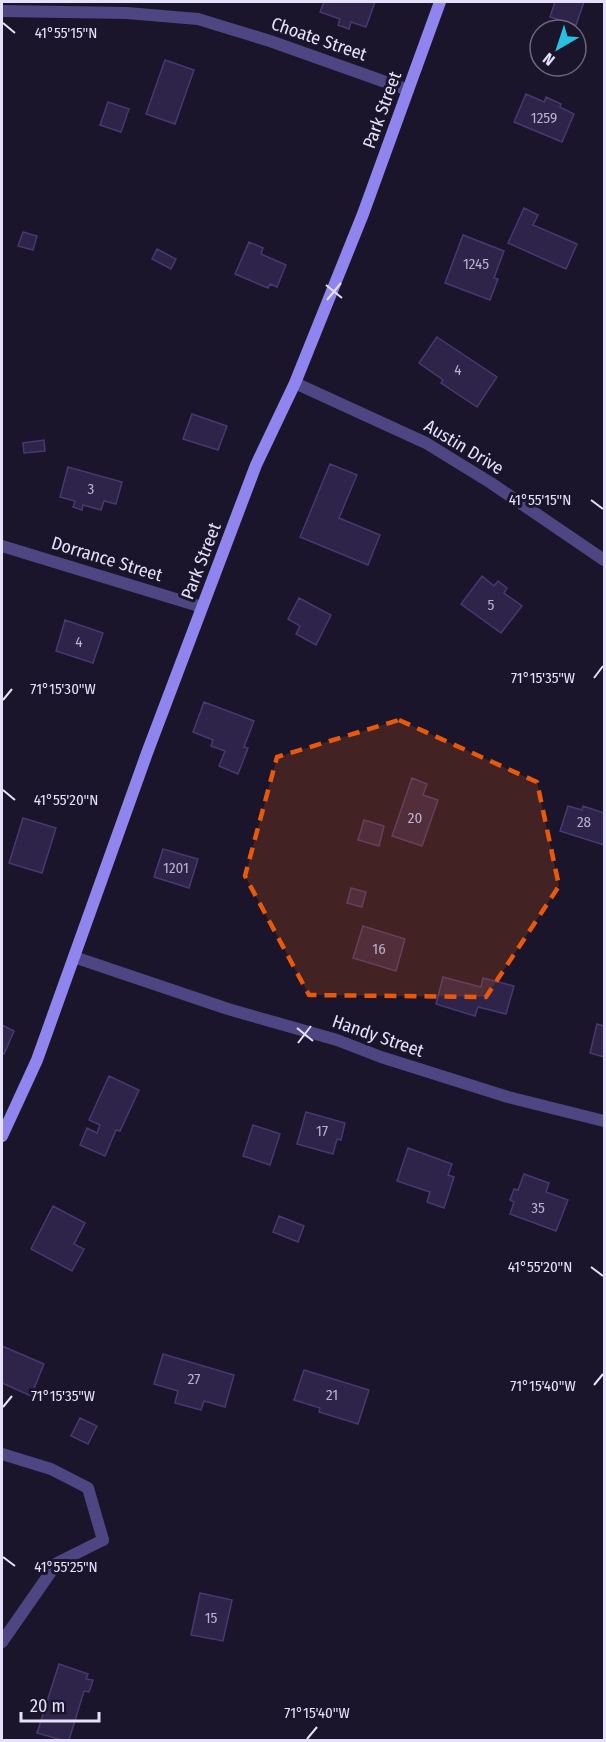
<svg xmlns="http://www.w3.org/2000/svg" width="606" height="1742" font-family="'Fira Sans Condensed',sans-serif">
  <rect width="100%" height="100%" fill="#1a152a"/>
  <path fill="#2e2348" stroke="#483871" stroke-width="1.5" d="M324,2H375L366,27L351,22L349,29L338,25L340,19L320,12Z
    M555,2H584L576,25L550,17Z
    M165,60L194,70L175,124L146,114Z
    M526,94L544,102L546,97L561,104L560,107L574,114L562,142L514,122Z
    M108,102L129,109L121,132L100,125Z
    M524,208L538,215L533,225L577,244L566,269L508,243Z
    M23,232L37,236L33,250L18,246Z
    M463,235L504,251L494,278L498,279L490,300L445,283Z
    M249,242L263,248L261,254L286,265L277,287L270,284L268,288L235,274Z
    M157,249L176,259L171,269L152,259Z
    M437,337L497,377L477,407L441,383L443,380L419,363Z
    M192,414L227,426L218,450L183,439Z
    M44,440L45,451L24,453L23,443Z
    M330,464L357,475L339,518L380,535L368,565L300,537Z
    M68,467L122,482L116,504L104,501L101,510L83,505L82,510L73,507L75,501L60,497Z
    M482,576L494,586L498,581L507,588L504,593L522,606L501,633L461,604Z
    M299,598L331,615L316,645L296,634L300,626L288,619Z
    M65,620L103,633L93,663L56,651Z
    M204,702L254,721L244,747L248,748L238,774L219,766L225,751L211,746L213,740L193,732Z
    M412,778L427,784L423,795L438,800L422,846L392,836Z
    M568,806L582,810L583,806L604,813V845L560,831Z
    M23,818L56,828L42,873L9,863Z
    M364,820L384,826L379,846L358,840Z
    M163,849L198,859L189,888L154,877Z
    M351,888L366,892L362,907L347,903Z
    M363,926L405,939L396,971L353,958Z
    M443,977L481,987L483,978L514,986L506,1014L478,1007L475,1016L436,1004Z
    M597,1024L604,1026V1057L590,1053Z
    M2,1025L14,1031L4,1054L2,1053Z
    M109,1076L139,1090L120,1131L116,1130L105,1156L80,1145L87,1128L97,1133L100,1125L89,1120Z
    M306,1112L345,1123L341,1140L337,1139L333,1154L297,1144Z
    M253,1125L280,1134L270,1165L243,1156Z
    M408,1148L452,1164L448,1175L454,1177L444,1208L427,1202L430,1192L397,1181Z
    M524,1174L549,1183L546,1192L568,1200L556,1231L510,1214L514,1202L510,1200L514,1189L518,1190Z
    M53,1206L85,1223L74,1244L84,1249L72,1271L31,1249Z
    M279,1216L304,1226L298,1242L273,1232Z
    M2,1346L44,1364L31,1396L2,1383Z
    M163,1354L234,1375L225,1407L204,1401L201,1410L175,1403L178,1391L154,1384Z
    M304,1370L369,1390L358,1424L319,1412L320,1408L294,1400Z
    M80,1418L97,1426L88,1444L71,1436Z
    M200,1593L232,1600L223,1641L191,1635Z
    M59,1664L88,1674L86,1679L93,1680L89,1692L84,1691L69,1740H62L37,1733Z"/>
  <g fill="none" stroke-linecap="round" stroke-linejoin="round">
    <path stroke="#4d4682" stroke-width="12" d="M2,1454L51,1469L88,1488L103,1540"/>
    <path stroke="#4d4682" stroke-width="12" d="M2,11L127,13L198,19L270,41L408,90
      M295,383L426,443L491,483L604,560
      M2,546L202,607
      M74,957L228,1009L337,1040L381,1057L508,1097L604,1121
      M2,1642L57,1563L103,1540"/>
    <path stroke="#9085ef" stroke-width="12" d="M2,1136L37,1060L147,753L256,465L295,383L363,214L440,2"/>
  </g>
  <path fill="#e8590c" fill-opacity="0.2" stroke="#e8590c" stroke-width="4.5" stroke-dasharray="12 8" stroke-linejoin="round" d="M399,720L537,782L559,886L486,997L309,995L245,876L277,757Z"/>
  <path fill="none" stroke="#e6e1fb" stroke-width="2" d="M3,23L15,33M326,285L342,298M327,300L341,283M591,500L603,509M594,678L603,666M3,700L12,689M3,790L15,800M297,1028L313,1041M298,1043L311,1026M591,1267L603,1276M594,1385L603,1374M3,1407L12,1396M3,1557L15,1566M307,1739L317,1727"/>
  <g text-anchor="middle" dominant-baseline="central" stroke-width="6" stroke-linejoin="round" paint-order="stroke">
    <g font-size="15" fill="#b8b2ce">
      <text x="544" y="118">1259</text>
      <text x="476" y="264">1245</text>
      <text x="458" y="370">4</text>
      <text x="91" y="489">3</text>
      <text x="491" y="605">5</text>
      <text x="79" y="642">4</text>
      <text x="415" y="818">20</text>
      <text x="584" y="822">28</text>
      <text x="176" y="868">1201</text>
      <text x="379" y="949">16</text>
      <text x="322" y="1131">17</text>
      <text x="538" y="1208">35</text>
      <text x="194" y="1379">27</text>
      <text x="332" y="1395">21</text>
      <text x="211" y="1618">15</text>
    </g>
    <g font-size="18" fill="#e6e1fb" stroke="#1a152a">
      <text transform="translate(319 39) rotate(19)">Choate Street</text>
      <text transform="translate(382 110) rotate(-70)">Park Street</text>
      <text transform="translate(464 447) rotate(31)">Austin Drive</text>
      <text transform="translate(107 559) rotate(17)">Dorrance Street</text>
      <text transform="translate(201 561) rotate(-69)">Park Street</text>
      <text transform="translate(378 1036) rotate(19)">Handy Street</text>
    </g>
  </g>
  <g font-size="15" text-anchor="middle" fill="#e6e1fb" stroke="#1a152a" stroke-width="6" stroke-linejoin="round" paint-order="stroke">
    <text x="66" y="38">41°55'15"N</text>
    <text x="540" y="505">41°55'15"N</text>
    <text x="543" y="683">71°15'35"W</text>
    <text x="63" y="694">71°15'30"W</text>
    <text x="66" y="805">41°55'20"N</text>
    <text x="540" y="1272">41°55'20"N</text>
    <text x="543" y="1391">71°15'40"W</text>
    <text x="63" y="1401">71°15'35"W</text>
    <text x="66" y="1572">41°55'25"N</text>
    <text x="317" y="1718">71°15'40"W</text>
  </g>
  <rect width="606" height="1742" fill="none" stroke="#e6e1fb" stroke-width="6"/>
  <g transform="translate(558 48) rotate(219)"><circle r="28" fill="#1a152a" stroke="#6c677e" stroke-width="1.5"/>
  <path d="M0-4.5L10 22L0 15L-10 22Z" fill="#27c1e2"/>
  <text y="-9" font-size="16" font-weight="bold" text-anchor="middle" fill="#e6e1fb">N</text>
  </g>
  <path d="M21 1712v9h78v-9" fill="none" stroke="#e6e1fb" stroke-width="3"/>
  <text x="30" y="1712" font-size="18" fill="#e6e1fb" stroke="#1a152a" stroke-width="4.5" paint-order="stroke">20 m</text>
</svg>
